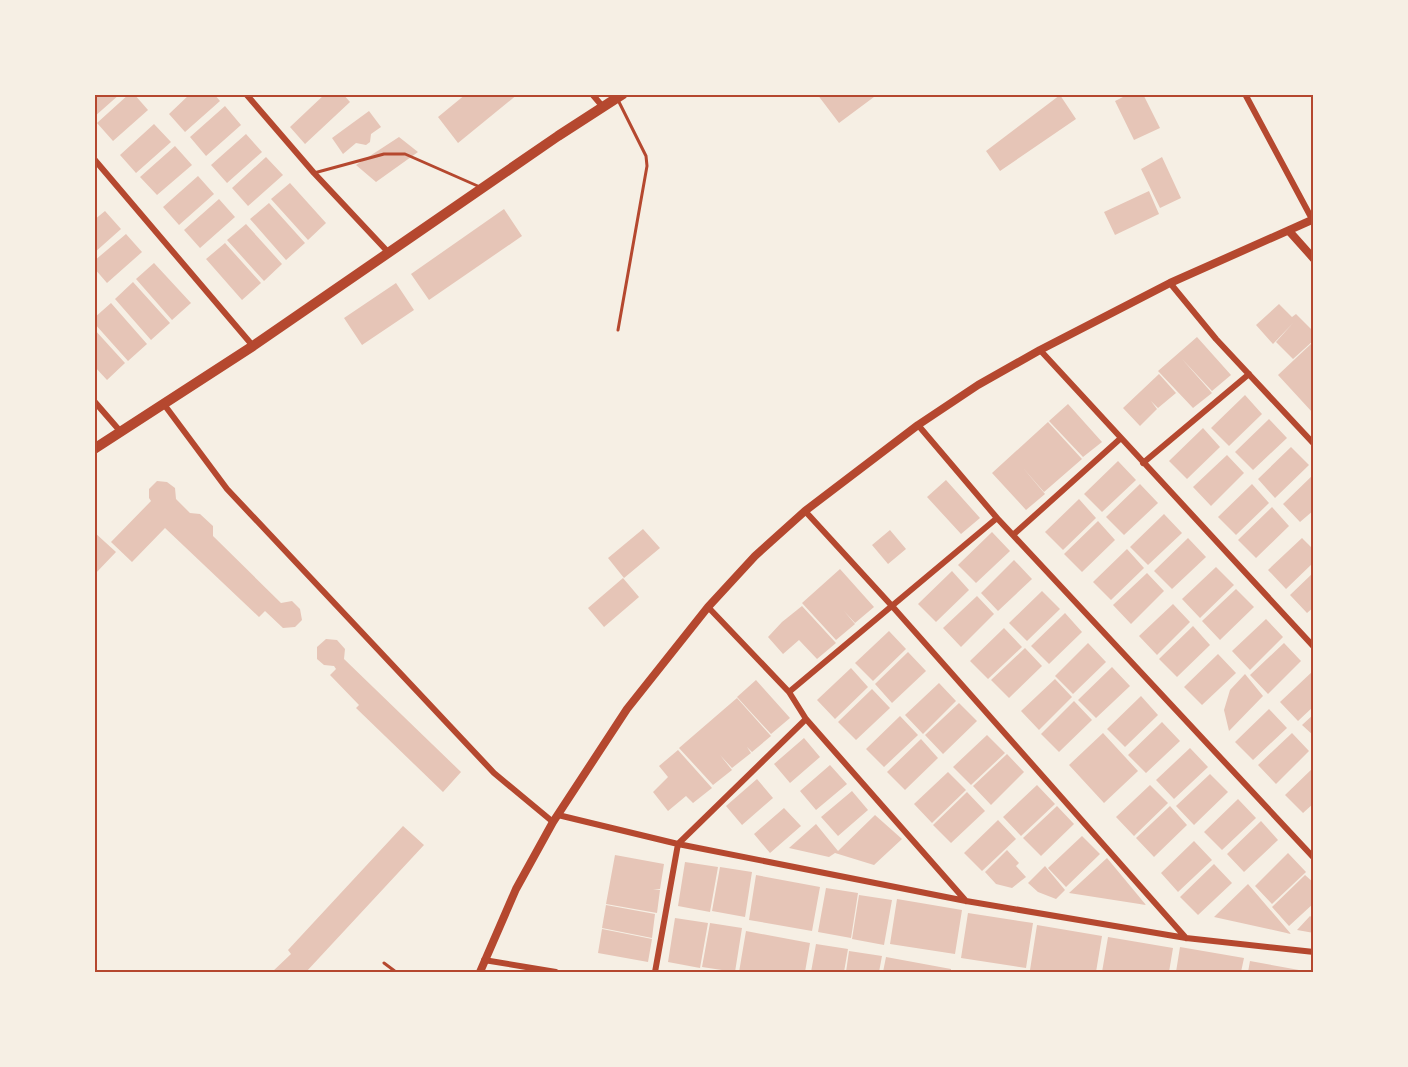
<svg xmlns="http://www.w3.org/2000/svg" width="1408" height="1067" font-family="'Roboto Serif',serif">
  <rect width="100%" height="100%" fill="#f6efe4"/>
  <path fill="#e6c5b7" d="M94,94H120L94,117Z
    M129,94H134L148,110L113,141L97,123Z
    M190,94H214L220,101L185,132L169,114Z
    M325,94H343L350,102L305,144L290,127Z
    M466,94H518L458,143L438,117Z
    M817,94H878L839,123Z
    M1129,94H1143L1160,128L1134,140L1115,101Z
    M1060,95L1076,119L1000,171L986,151Z
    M225,106L241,125L206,156L190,137Z
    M369,111L381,127L371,134L370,142L366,145L356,143L343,154L332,138Z
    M154,124L171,142L136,173L120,155Z
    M246,134L262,152L227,183L211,165Z
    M399,137L418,152L376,182L356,165Z
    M175,146L192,165L157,195L140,177Z
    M266,157L283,175L248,206L232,188Z
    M1162,157L1181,198L1160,208L1141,169Z
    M198,176L214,194L179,225L163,207Z
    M290,183L326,223L308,240L271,199Z
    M1149,191L1159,214L1115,235L1104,212Z
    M219,199L235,217L200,248L184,230Z
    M269,203L305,243L286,260L250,219Z
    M504,209L522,236L429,300L411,274Z
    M105,211L121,229L94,253V220Z
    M246,224L282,264L264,281L227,240Z
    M126,234L142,252L107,283L94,268V261Z
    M225,243L261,283L242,300L206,259Z
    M154,263L191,303L172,320L136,279Z
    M133,282L170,323L151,340L115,299Z
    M396,283L414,310L362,345L344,318Z
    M111,303L147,344L128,361L94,323V318Z
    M1279,304L1292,317L1296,314L1314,332V340L1293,359L1276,342L1293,323L1273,344L1256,325Z
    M94,329L125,363L107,380L94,366Z
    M1197,337L1231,375L1212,391L1182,359L1212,393L1193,408L1158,371Z
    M1312,343L1314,344V410L1312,412L1278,375Z
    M1159,374L1176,393L1158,408L1151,401L1157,409L1140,426L1123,408Z
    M1245,395L1262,414L1229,446L1211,428Z
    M1068,404L1102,442L1083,457L1049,421Z
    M1269,419L1287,438L1253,470L1235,452Z
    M1048,422L1082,459L1044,492L1023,468L1045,494L1026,510L992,473Z
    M1203,428L1220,447L1187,479L1169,461Z
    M1291,447L1309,465L1275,498L1258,479Z
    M1227,455L1244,473L1211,506L1193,487Z
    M1118,461L1136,480L1102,512L1084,494Z
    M1314,474V510L1300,522L1283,504Z
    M946,480L980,518L961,534L927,497Z
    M157,481L167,482L175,488L176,499L190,513L200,514L213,526V536L281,603L292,601L300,609L302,620L295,627L283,628L265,611L259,617L165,528L132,562L111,542L151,501L149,498V489Z
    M1140,484L1158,503L1124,535L1106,517Z
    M1252,484L1269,503L1236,535L1218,517Z
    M1079,499L1096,518L1063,550L1045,532Z
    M1272,507L1289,526L1256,558L1238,540Z
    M1164,514L1182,533L1148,565L1130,547Z
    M1098,521L1115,540L1082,572L1064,554Z
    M643,529L660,548L624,578L608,558Z
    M890,530L906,549L888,564L872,545Z
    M94,532L116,552L94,575Z
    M992,532L1010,551L976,583L958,565Z
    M1188,538L1206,557L1172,589L1154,571Z
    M1302,538L1314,550V562L1286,589L1268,570Z
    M1127,549L1144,568L1111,600L1093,582Z
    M1014,560L1032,579L998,611L981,593Z
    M1216,567L1234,585L1200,618L1182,599Z
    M840,569L874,607L855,623L844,611L855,624L836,640L802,603Z
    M952,571L969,590L936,622L918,604Z
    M1314,572V607L1307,613L1290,595Z
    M1147,573L1164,591L1131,624L1113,605Z
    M623,578L639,597L604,627L588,608Z
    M1236,589L1254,607L1220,640L1202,621Z
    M1042,591L1060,609L1027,641L1009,623Z
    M977,596L994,614L961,647L943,628Z
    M1173,604L1190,622L1157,655L1139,636Z
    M802,606L836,643L817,659L799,640L783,654L768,637L782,622Z
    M1065,613L1082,632L1049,664L1031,646Z
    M1266,619L1283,637L1250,670L1232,651Z
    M1193,626L1210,645L1177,677L1159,659Z
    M1004,628L1022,647L988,679L970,661Z
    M889,631L906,649L873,681L855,663Z
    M326,639L337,640L345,649L344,659L461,772L443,792L356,708L359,705L330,675L336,669L334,666L324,665L317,659V647Z
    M1088,643L1106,662L1073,694L1055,676Z
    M1284,643L1301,661L1268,694L1250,675Z
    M1025,648L1042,666L1009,698L991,680Z
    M908,652L926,671L892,703L875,684Z
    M1218,654L1236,673L1202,705L1184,687Z
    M1112,667L1130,686L1096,718L1078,700Z
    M851,668L868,687L835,719L817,700Z
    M1314,670V706L1298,721L1280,702Z
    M1245,674L1263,696L1229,731L1224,710L1230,690Z
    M1055,679L1072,697L1039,730L1021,711Z
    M756,680L790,718L771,734L737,697Z
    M939,683L956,701L923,734L905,715Z
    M872,689L890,708L856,740L838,722Z
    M1141,696L1158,715L1125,747L1107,729Z
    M737,698L771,736L752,752L747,747L751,753L732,768L720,755L732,770L713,785L679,748Z
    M1074,701L1092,720L1059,752L1041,734Z
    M959,703L977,721L943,754L925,735Z
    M1269,709L1287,728L1253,760L1235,742Z
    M1314,714V736L1302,725Z
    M900,716L918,735L884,767L866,749Z
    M1162,722L1180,741L1146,773L1128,755Z
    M1103,733L1138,771L1104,803L1069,765Z
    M1292,733L1309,751L1276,784L1258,765Z
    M987,735L1005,753L971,785L953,767Z
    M804,738L820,757L790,783L774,764Z
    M921,739L938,758L905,790L887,772Z
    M1190,748L1208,767L1174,799L1156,780Z
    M678,750L712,788L693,803L686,796L668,811L653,792L668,777L659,766Z
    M1007,754L1024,772L991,805L973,786Z
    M830,765L847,784L816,810L800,791Z
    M1314,767V803L1303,813L1285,795Z
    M948,772L966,790L932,823L914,804Z
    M1210,774L1228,792L1194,825L1176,806Z
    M757,779L773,798L742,825L726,806Z
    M1037,785L1055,804L1021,836L1003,817Z
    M1150,785L1168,803L1134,836L1116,817Z
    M852,791L868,810L838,836L821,817Z
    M967,792L985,811L951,843L933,825Z
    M1238,799L1256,818L1222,850L1204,832Z
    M1057,806L1074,824L1041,856L1023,838Z
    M1170,806L1187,825L1154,857L1136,838Z
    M784,808L801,826L770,853L754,834Z
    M875,815L902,839L874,865L835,853L829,857L789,848L816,824L838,851Z
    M998,820L1016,839L982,871L964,853Z
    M1261,821L1278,840L1244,872L1227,854Z
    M403,826L424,845L306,972H272L291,954L288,950Z
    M1082,836L1100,854L1066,887L1048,868Z
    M1194,841L1212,860L1178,892L1161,873Z
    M1007,850L1019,863L1016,866L1026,877L1012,888L996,884L985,872Z
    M1288,853L1306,872L1272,904L1255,886Z
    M615,855L664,864L660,889H653L660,890L657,913L606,904Z
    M1107,858L1146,905L1069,893Z
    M685,862L718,867L710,912L678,906Z
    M1214,864L1232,883L1198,915L1180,897Z
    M1045,866L1065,890L1056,899L1038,892L1028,883Z
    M720,867L752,872L745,917L712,911Z
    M756,875L820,887L812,931L749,920Z
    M1305,875L1314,883V903L1289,926L1272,907Z
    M1248,884L1291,934L1214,917Z
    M826,888L858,893L851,938L818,932Z
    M859,895L892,900L884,945L852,939Z
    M897,899L962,910L955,954L890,944Z
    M606,905L655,914L652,938L602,928Z
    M968,913L1033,923L1026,968L961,958Z
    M1310,916L1314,919V933L1297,930Z
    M675,918L708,923L700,968L668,962Z
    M710,923L742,928L735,972L702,967Z
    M1037,925L1102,936L1096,972H1047L1030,970Z
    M602,929L652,939L648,962L598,953Z
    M746,931L810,943L805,972H739Z
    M1108,937L1173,948L1169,972H1102Z
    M816,944L848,949L844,972H811Z
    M1180,947L1244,958L1241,972H1176Z
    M849,951L882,956L879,972H846Z
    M886,957L951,969V972H883Z
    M1250,961L1299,970V972H1248Z"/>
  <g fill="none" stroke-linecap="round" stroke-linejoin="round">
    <path stroke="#b5482f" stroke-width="3" d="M618,100L646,156L647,166L618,330
      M314,173L384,154H405L480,187
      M384,963L396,972"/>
    <path stroke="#b5482f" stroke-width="6" d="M246,94L314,173L388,252
      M592,94L603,107
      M1245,94L1312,219
      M94,159L253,346
      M1170,283L1216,339L1314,444
      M1040,350L1314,647
      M94,401L120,431
      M163,403L227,489L494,773L553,822
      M918,425L997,518L1314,858
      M1143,463L1249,374
      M805,511L892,606L1186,938
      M1013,535L1121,438
      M708,607L789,692L806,719L966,901
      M789,692L997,518
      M558,815L678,844L966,901L1186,938L1314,952
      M484,960L556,972
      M655,972L678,844L806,719"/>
    <path stroke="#b5482f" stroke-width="8" d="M1289,231L1314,259
      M480,972L516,889L553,822L627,709L708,607L755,556L805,511L918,425L978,385L1040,350L1170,283L1314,219"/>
    <path stroke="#b5482f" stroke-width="10" d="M94,449L253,346L558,136L623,94"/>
  </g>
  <rect width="1408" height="1067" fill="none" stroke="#f6efe4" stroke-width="192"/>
  <rect x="96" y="96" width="1216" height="875" fill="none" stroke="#b5482f" stroke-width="2"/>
</svg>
